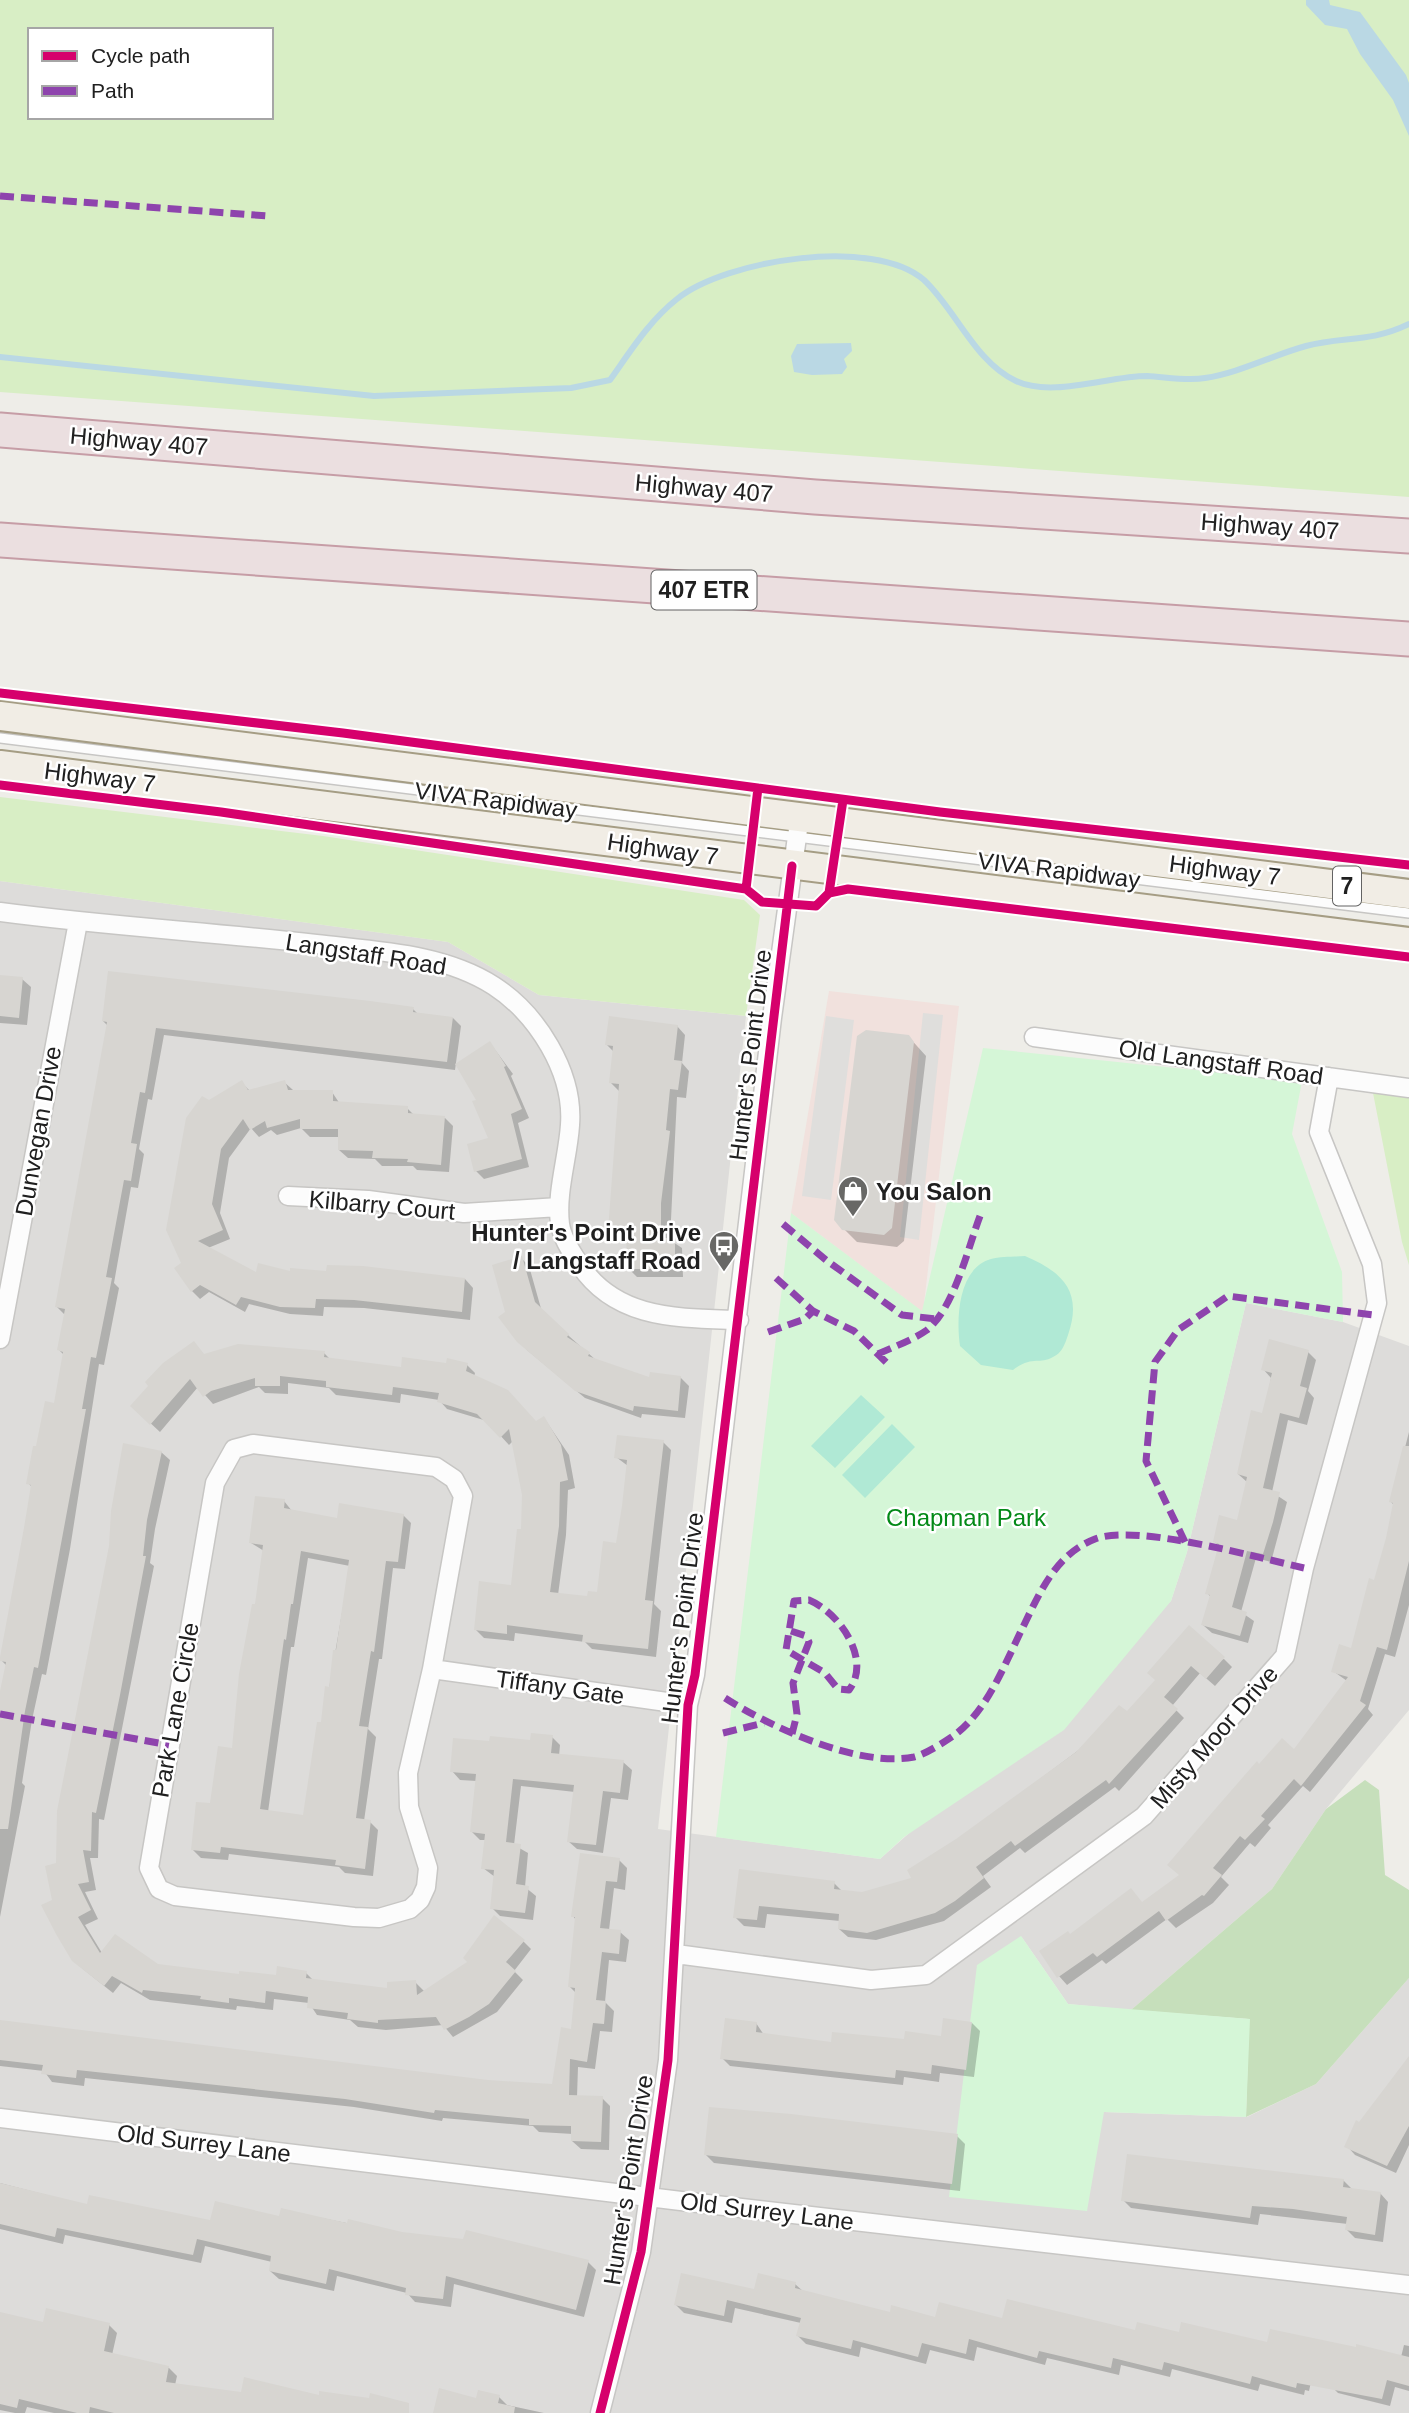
<svg xmlns="http://www.w3.org/2000/svg" width="1409" height="2413" font-family="Arial,sans-serif">
  <rect width="100%" height="100%" fill="#eeede8"/>
  <path fill="#dddcda" d="M0,881L448,942L539,995L746,1016L658,1829L880,1859L1171,1601L1187,1552L1246,1303L1343,1322L1409,1346V1710L1326,1809L1272,1889L1131,2010L1068,2004L1021,1936L1104,2112L1247,2117L1316,2084L1409,1978V2413H0Z"/>
  <path fill="#f1e1dd" d="M829,991L959,1006L923,1312L791,1213Z"/>
  <path fill="#d8eec5" fill-rule="evenodd" d="M0,0H1409V497L0,392ZM30,30H271V117H30Z
    M0,797L323,836L744,900L760,915L746,1016L539,995L448,942L0,881Z
    M1373,1093L1409,1097V1265L1402,1242Z"/>
  <path fill="#c6dfbb" d="M1365,1780L1379,1790L1385,1875L1409,1890V1978L1316,2084L1246,2117L1249,2019L1131,2010L1272,1889L1326,1809Z"/>
  <path fill="#d5f6d7" d="M983,1048L1302,1081L1292,1134L1342,1272L1343,1322L1246,1303L1187,1552L1171,1601L1064,1730L904,1837L880,1859L716,1837L791,1213L922,1311Z
    M1021,1936L1068,2004L1250,2019L1246,2117L1104,2112L1087,2211L949,2197L977,1965Z"/>
  <path fill="#b0e9d5" d="M1025,1256C1063,1272 1083,1292 1068,1335C1065,1344 1062,1353 1053,1357C1039,1365 1033,1355 1013,1370L981,1365L960,1346C956,1319 958,1268 991,1259C1001,1256 1014,1257 1025,1256Z
    M861,1395L885,1417L835,1468L811,1446Z
    M892,1424L915,1447L865,1498L842,1475Z"/>
  <path fill="#dfdedc" d="M923,1013L943,1015L919,1240L900,1237Z
    M826,1016L854,1020L831,1200L802,1196Z"/>
  <path fill="#bad8e4" d="M1306,0H1329L1330,5L1360,12L1406,75L1409,83V136L1393,100L1360,54L1347,29L1325,25L1306,5Z
    M851,343L852,351L844,359L847,367L842,374L812,375L794,372L791,356L797,344Z"/>
  <path fill="#0003" fill-rule="evenodd" d="M0,977L22,979L31,987L27,1025L0,1023Z
    M413,1009L418,1014L453,1018L461,1026L455,1070L164,1035L152,1100L148,1099L139,1149L144,1154L138,1188L131,1187L114,1283L119,1288L104,1365L99,1364L70,1549L46,1675L42,1674L32,1720L22,1783L25,1786L0,1917V1702L7,1666L1,1660L32,1487L28,1483L37,1448L55,1405L64,1355L59,1350L65,1315L56,1306L108,1026L103,1021Z
    M677,1026L685,1035L682,1063L689,1071L686,1098L677,1097L670,1240L682,1248L683,1277H637L629,1269L628,1239L618,1238L610,1230L620,1092L611,1083L614,1052L607,1045Z
    M908,1036L926,1056L904,1241L897,1247L857,1242L844,1229Z
    M490,1043L513,1074L511,1076L529,1118L518,1123L529,1167L484,1179L476,1171L490,1139L478,1100Z
    M241,1082L250,1091L284,1082L293,1090L332,1092L340,1104L407,1108L414,1115L445,1118L453,1126L449,1172L417,1170L413,1166H382L375,1159L348,1158L339,1150L340,1137H310L301,1128L277,1135L271,1130L259,1137L251,1128L229,1158L220,1213L230,1239L208,1248L257,1275L292,1273L465,1279L473,1288L470,1320L364,1308L324,1307L323,1316L290,1314L249,1304L245,1312L209,1292L200,1299L192,1291L183,1263L209,1102Z
    M521,1258L529,1266L542,1312L597,1361L651,1379L680,1377L689,1386L685,1418L642,1414L641,1418L585,1398L527,1350L507,1312Z
    M194,1343L205,1356L324,1353L331,1360L403,1369L467,1365L475,1373L474,1377L536,1423L544,1418L569,1455L575,1488L568,1490L566,1535L558,1595L589,1598L599,1594L618,1545L628,1466L616,1457L663,1442L671,1450L654,1604L661,1611L656,1657L592,1649L585,1642L515,1633L514,1641L484,1638L476,1630L512,1587L522,1531L524,1495L513,1441L509,1445L487,1421L447,1409L439,1400L401,1394L400,1403L336,1395L329,1388L288,1383V1394L265,1393L259,1387L213,1404L198,1387L160,1432L132,1406Z
    M1308,1352L1316,1360L1308,1391L1314,1398L1307,1425L1288,1420L1272,1492L1287,1502L1271,1562L1256,1558L1241,1612L1254,1621L1248,1643L1212,1633L1203,1625L1211,1597L1207,1593L1220,1547L1214,1541L1238,1522L1247,1482L1238,1474L1264,1415L1271,1378L1263,1369Z
    M1409,1432V1605L1395,1657L1385,1654L1368,1709L1373,1715L1310,1792L1303,1786L1268,1825L1271,1828L1255,1847L1250,1843L1221,1877L1229,1885L1213,1903L1176,1928L1167,1919L1106,1964L1102,1960L1067,1985L1059,1976L1070,1936L1143,1904L1180,1876L1260,1766L1294,1751L1347,1681L1333,1671L1352,1650L1375,1582L1388,1538L1394,1505L1391,1502Z
    M161,1452L170,1460L155,1529L150,1563L154,1566L104,1820L99,1819L98,1858H90L96,1890L85,1892L98,1919L85,1925L102,1953L158,1965L241,1976L277,1977L306,1973L314,1981L389,1990L415,1982L425,1992L523,1941L531,1949L514,1971L523,1980L497,2012L453,2037L443,2025L386,2030L358,2027L350,2020L317,2015L309,2003L274,1999L273,2010L237,2006L236,2010L150,2000L121,1983L113,1993L83,1969L54,1901L58,1865Z
    M284,1501L292,1511L338,1520L403,1515L411,1523L405,1569L393,1568L382,1659H379L368,1729L376,1737L364,1821L370,1822L378,1830L373,1876L345,1873L339,1867L229,1854L228,1860L201,1858L192,1849L233,1750L264,1551L251,1543ZM308,1558L350,1566L307,1817L268,1812L291,1647H294Z
    M1224,1659L1232,1667L1215,1686L1200,1673L1172,1706L1184,1718L1119,1791L1115,1787L1025,1853L1020,1848L983,1876L991,1887L944,1921L876,1940L848,1937L839,1929L840,1921L767,1914L765,1928L744,1926L735,1917L740,1871L834,1883L843,1892L862,1894L914,1879L957,1841L1127,1714L1157,1680L1149,1673Z
    M552,1737L560,1745L559,1756L623,1762L632,1770L628,1800L611,1798L603,1853L577,1849L568,1841L575,1792L521,1786L514,1845L528,1853L525,1887L536,1896L533,1920L500,1916L492,1908L495,1877L483,1868L486,1840H480L472,1832L477,1781L460,1780L452,1771L491,1743L531,1742Z
    M619,1860L627,1868L625,1890L614,1888L609,1930L620,1932L629,1940L626,1962L609,1960L605,2002L614,2011L612,2032L600,2031L595,2069L578,2067L577,2097L602,2098L610,2106L609,2150L581,2149L572,2141L573,2134L539,2132L533,2126L443,2118L442,2121L354,2107L85,2078L84,2086L52,2082L44,2071L0,2066V2025L488,2082L554,2086L572,2031L577,1994L570,1987L576,1920L573,1916Z
    M756,2023L764,2035L833,2044L942,2038L972,2023L980,2031L974,2077L940,2073L939,2082L904,2077L903,2085L730,2066L722,2058Z
    M1409,2059V2145L1396,2173L1355,2155L1347,2146Z
    M957,2136L965,2144L960,2191L714,2163L705,2154Z
    M1343,2180L1352,2189L1380,2193L1388,2202L1383,2242L1355,2238L1347,2230L1348,2224L1260,2214L1258,2225L1131,2208L1123,2200Z
    M0,2183L89,2206L212,2222L280,2218L282,2210L401,2234L588,2262L596,2270L584,2317L454,2284L451,2307L415,2302L407,2293L337,2276L334,2291L279,2279L270,2271L272,2262L205,2246L201,2263L65,2235L63,2244L0,2229Z
    M795,2284L804,2292L891,2314L937,2319L1004,2320L1401,2357L1404,2345L1409,2346V2391L1395,2387L1390,2406L1338,2393L1330,2385L1311,2382L1309,2391L1305,2390L1304,2395L1260,2384L1258,2391L1172,2369L1170,2377L1121,2365L1119,2375L1047,2358L1045,2365L977,2347L974,2361L930,2350L926,2364L861,2347L859,2357L806,2344L798,2336L801,2323L735,2308L732,2323L684,2313L676,2305Z
    M0,2314L44,2324L109,2325L117,2333L112,2355L169,2368L177,2376L175,2385L242,2393L320,2397L405,2413H54L27,2407L25,2413H15L0,2410Z
    M499,2397L507,2405L544,2413H435L478,2400Z"/>
  <g fill="none" stroke-linecap="round" stroke-linejoin="round">
    <path stroke="#bad8e4" stroke-width="6" d="M0,357L374,396L571,388L610,380C630,352 649,321 677,299C725,260 874,236 924,280C956,310 975,362 1016,381C1052,398 1108,376 1147,376C1166,377 1187,381 1205,378C1239,373 1273,355 1306,346C1343,336 1370,343 1409,324"/>
  </g>
  <path fill="#d7d5d1" fill-rule="evenodd" d="M108,971L370,1001L414,1007L413,1012L453,1017L447,1062L156,1028L145,1093L140,1092L131,1143L137,1144L131,1181L124,1180L106,1277L112,1278L96,1358L91,1357L82,1409H86L38,1668L34,1667L25,1711L8,1829H0V1691L6,1662L0,1661V1657L24,1528L31,1485L26,1484L33,1446H36L45,1401L54,1403L63,1352L57,1350L65,1309L55,1307L107,1022L102,1021Z
    M0,975L23,977L19,1018L0,1016Z
    M609,1016L678,1025L674,1060L682,1061L678,1090L670,1089L666,1130L670,1131L661,1203V1238H675V1269H627L626,1231H608L619,1084L609,1083L613,1046L605,1045Z
    M866,1030L909,1035L914,1042L892,1228L884,1235L842,1230L834,1220L857,1036Z
    M490,1041L506,1066L504,1067L522,1109L511,1114L522,1159L474,1172L467,1144L488,1138L472,1101L476,1100L455,1064Z
    M242,1080L248,1090L285,1080L288,1090H333V1101L408,1106V1113L445,1116L441,1165L407,1162L408,1159L372,1158L373,1151L338,1150V1129H300V1119L267,1128L265,1121L250,1130L243,1119L221,1149L212,1204L223,1230L198,1241L256,1272L258,1263L290,1271V1268L326,1271L327,1265L363,1266L465,1278L462,1312L354,1300L316,1299L315,1308L280,1307L241,1297L236,1305L200,1285L191,1292L174,1268L181,1263L166,1230L186,1118L202,1096L209,1100Z
    M522,1256L535,1302L569,1334L567,1337L590,1352L588,1356L649,1377L650,1372L681,1376L678,1411L634,1406L633,1411L575,1391L517,1342L498,1317L505,1312L492,1265Z
    M1269,1339L1309,1350L1300,1386L1307,1388L1299,1418L1280,1413L1263,1488L1280,1492L1273,1522L1263,1554L1247,1551L1232,1607L1247,1612L1240,1636L1201,1625L1210,1595L1205,1594L1219,1544L1213,1542L1219,1515L1237,1520L1247,1477L1237,1474L1251,1410L1262,1413L1272,1373L1261,1370Z
    M194,1341L204,1354L238,1344L325,1351L324,1357L401,1367L402,1357L446,1363L447,1358L468,1363L466,1371L508,1390L536,1421L544,1416L561,1445L568,1480L560,1482L559,1526L550,1592L587,1596L588,1591L597,1592L603,1541L616,1543L622,1506L627,1460L614,1458L617,1435L664,1440L645,1600L653,1601L648,1649L582,1642L583,1635L507,1625V1634L474,1630L479,1581L511,1585L517,1529H521L522,1495L509,1429L500,1438L477,1414L437,1402L439,1393L393,1387L392,1395L326,1387V1381L280,1376V1386H255V1378L211,1391L203,1397L190,1379L150,1425L130,1406L148,1386L145,1382L163,1363Z
    M123,1443L162,1451L147,1520L143,1556H146L120,1695L96,1813L92,1812L91,1851L83,1850L89,1882L78,1884L91,1910L78,1917L100,1953L115,1934L158,1964L239,1974V1971L276,1975L277,1966L307,1971L306,1978L387,1988V1982L416,1980L417,1995L467,1962L463,1958L494,1915L525,1940L506,1962L516,1971L489,2004L469,2017L444,2030L436,2017L378,2020V2023L347,2019L348,2013L307,2008L308,1997L266,1991L265,2003L229,1998V2003L200,1999L201,1996L143,1990L142,1993L112,1976L104,1986L72,1961L56,1934L41,1905L52,1900L45,1866L56,1863L57,1811L109,1546L111,1511Z
    M1403,1446H1409V1561L1387,1650L1377,1647L1360,1701L1366,1705L1301,1786L1294,1779L1261,1816L1265,1819L1245,1840L1240,1836L1213,1868L1222,1875L1204,1896L1202,1895L1166,1921L1159,1911L1097,1957L1093,1953L1057,1978L1039,1951L1068,1931L1070,1934L1131,1888L1142,1902L1179,1875L1167,1865L1210,1815L1257,1761L1259,1764L1282,1738L1294,1749L1348,1677L1331,1672L1339,1644L1351,1648L1369,1578L1374,1580L1386,1538L1393,1503L1389,1502Z
    M255,1496L285,1499L284,1508L337,1518L339,1503L404,1514L398,1562L386,1561L374,1652L371,1651L359,1726L368,1727L356,1818L371,1820L365,1869L335,1865L336,1860L221,1847L220,1853L191,1850L196,1802L210,1803L218,1746L232,1748L239,1674L252,1604H255L263,1545L249,1543ZM301,1551L349,1560L336,1650H333L329,1687L325,1686L321,1722H317L303,1815L260,1809L284,1639L286,1640L291,1604H293Z
    M1189,1625L1225,1657L1206,1679L1191,1666L1164,1697L1178,1709L1109,1784L1106,1780L1015,1846L1011,1841L976,1867L984,1878L955,1901L935,1913L867,1933L838,1929L839,1914L759,1906L757,1920L733,1918L739,1869L835,1881L834,1889L862,1892L911,1878L907,1870L956,1839L1076,1752L1119,1705L1127,1711L1155,1680L1147,1673Z
    M531,1733L553,1735L551,1753L624,1760L620,1793L603,1791L596,1845L567,1842L574,1785L513,1779L506,1842L521,1844L516,1884L529,1886L525,1913L490,1909L494,1870L481,1869L485,1834L470,1832L476,1774L450,1772L453,1738L489,1741L490,1736L530,1740Z
    M580,1853L620,1858L617,1882L606,1881L600,1928L621,1930L619,1954L602,1952L596,2000L606,2001L604,2024L593,2023L587,2062L570,2059L569,2095L603,2096L601,2142L571,2141V2126L529,2125V2119L435,2110L434,2113L345,2099L77,2070L76,2078L41,2074L43,2065L0,2060V2020L488,2080L552,2084L561,2027L571,2029L575,1988L568,1987L575,1917H571Z
    M725,2018L757,2022L756,2032L831,2042L832,2032L904,2039L905,2031L941,2036L943,2018L972,2022L966,2070L932,2065L931,2074L896,2070L895,2078L720,2059Z
    M1409,2056V2126L1387,2166L1344,2147L1356,2120L1359,2122Z
    M709,2107L791,2114L958,2134L952,2184L704,2155Z
    M1127,2154L1344,2179L1343,2187L1381,2192L1375,2235L1345,2230L1347,2217L1293,2209L1252,2206L1250,2218L1121,2201Z
    M0,2183L87,2204L89,2195L210,2220L215,2201L279,2216L281,2208L347,2223L348,2219L402,2232L463,2239L466,2230L589,2260L576,2310L446,2276L443,2299L405,2295L406,2288L329,2269L326,2284L269,2271L271,2256L197,2239L193,2255L57,2228L55,2237L0,2224Z
    M681,2273L754,2289L758,2273L796,2282L795,2288L890,2312L891,2305L935,2317L939,2302L1002,2318L1007,2299L1135,2330L1137,2322L1179,2332L1181,2322L1267,2342L1270,2329L1356,2347V2344L1409,2357V2386L1387,2380L1382,2399L1297,2383L1296,2388L1252,2376L1250,2384L1164,2362L1162,2370L1113,2358L1111,2368L1039,2351L1037,2358L969,2339L966,2354L922,2343L918,2357L853,2340L851,2349L796,2336L801,2318L727,2300L724,2316L674,2305Z
    M46,2308L110,2323L104,2351L169,2366L166,2382L241,2392L244,2377L319,2395V2391L369,2398L370,2393L409,2403V2413H114L90,2407L89,2413H77L19,2399L17,2408L0,2404V2312L43,2322Z
    M439,2388L476,2398L478,2390L500,2395L498,2403L515,2407L514,2413H433Z"/>
  <g fill="none" stroke-linecap="round" stroke-linejoin="round">
    <g stroke="#c7c6c4" stroke-width="12">
      <path id="lane" d="M0,738L1409,913"/>
    </g>
    <g stroke="#c7c6c4" stroke-width="21">
      <path id="street" d="M0,912C105,926 211,932 316,944C375,951 443,953 494,986C537,1014 574,1072 570,1125C568,1157 556,1192 560,1224C562,1238 571,1251 578,1262C614,1320 678,1318 739,1320
        M1034,1037L1409,1088
        M288,1196L368,1200L464,1213L559,1207
        M0,1339L78,922
        M253,1444L436,1467L454,1479L463,1496L432,1669L408,1773L409,1807L428,1868L426,1887L420,1900L410,1909L379,1918L354,1917L175,1896L159,1889L149,1868L215,1483L234,1449Z
        M432,1669L688,1705
        M676,1954L871,1980L926,1975L1144,1816L1285,1656L1304,1568L1377,1303L1372,1264L1319,1132L1329,1077
        M0,2118L681,2201L1409,2285
        M600,2413L641,2252L668,2060L688,1705L695,1675L772,1018L800,815"/>
    </g>
    <g stroke="#a59d84" stroke-width="32">
      <path id="primary" d="M0,716L1409,894
        M0,765L1409,942"/>
    </g>
    <g stroke="#c69da6" stroke-width="37">
      <path id="highway" d="M0,430L815,497L1409,536
        M0,540L1409,639"/>
    </g>
    <use href="#lane" stroke="#fcfcfc" stroke-width="9"/>
    <use href="#street" stroke="#fcfcfc" stroke-width="18"/>
    <use href="#primary" stroke="#f1ede5" stroke-width="28"/>
    <use href="#highway" stroke="#ebdfe0" stroke-width="33"/>
    <path stroke="#8e44ad" stroke-width="7" stroke-dasharray="14 7" stroke-linecap="butt" d="M0,196L268,216
      M783,1224L826,1260L902,1315L936,1319
      M776,1278L813,1311L854,1331L891,1367
      M768,1332L805,1319L813,1311
      M878,1354C893,1347 913,1340 927,1330C954,1308 968,1248 980,1216
      M1185,1542L1146,1461L1155,1362L1178,1330L1228,1296L1373,1315
      M809,1600C840,1613 872,1660 849,1690L838,1689L825,1673L786,1650L794,1601Z
      M791,1631L806,1636L809,1642L793,1683L797,1714L792,1734
      M725,1698C770,1727 859,1768 914,1757C926,1754 946,1741 956,1734C989,1708 1005,1663 1023,1627C1040,1592 1056,1554 1095,1539C1135,1523 1259,1558 1304,1568
      M0,1714L169,1745
      M723,1733L764,1723"/>
    <g stroke="#fff" stroke-width="13">
      <path id="cycleway" d="M0,693L343,733L940,812L1409,865
        M0,785L221,812L746,889L762,902L816,906L829,893L848,889L1409,957
        M746,889L758,788
        M829,893L843,800
        M600,2413L641,2252L668,2060L688,1705L695,1675L792,866"/>
    </g>
    <use href="#cycleway" stroke="#d6006c" stroke-width="9"/>
  </g>
  <defs>
    <g id="shop-pin" transform="scale(1.575)"><path d="M0 17L-7.5 6A9.5 9.5 0 1 1 7.5 6Z" fill="#686866" stroke="#fff"/><path d="M-5-2.5h2.3a2.7 3.5 0 0 1 5.4 0H5L5.5 6h-11ZM-1.5-2.5h3a1.5 2.3 0 0 0-3 0Z" fill="#fff"/></g>
    <g id="bus-pin" transform="scale(1.575)"><path d="M0 17L-7.5 6A9.5 9.5 0 1 1 7.5 6Z" fill="#686866" stroke="#fff"/><path d="M-5-6H5V4H4V6H2V4H-2V6H-4V4H-5ZM-3.5-4V0h7V-4ZM-3.5 1.2v1.5H-2V1.2ZM2 1.2v1.5H3.5V1.2Z" fill="#fff"/></g>
  </defs>
  <g fill-rule="evenodd">
    <use href="#shop-pin" x="853" y="1191"/>
    <use href="#bus-pin" x="724" y="1246"/>
  </g>
  <g text-anchor="middle" dominant-baseline="central" stroke-width="5" stroke-linejoin="round" paint-order="stroke">
    <g fill="#fff" stroke="#636363" stroke-width="2">
      <rect x="651.5" y="570.5" width="105" height="39" rx="5"/>
      <rect x="1333" y="866.5" width="28" height="39" rx="5"/>
    </g>
    <g font-size="23" font-weight="bold" fill="#202020">
      <text x="704" y="590">407 ETR</text>
      <text x="1347" y="886">7</text>
    </g>
    <g font-size="24" fill="#202020" stroke="#fff">
      <text transform="translate(139 441) rotate(5)">Highway 407</text>
      <text transform="translate(704 488) rotate(5)">Highway 407</text>
      <text transform="translate(1270 526) rotate(4)">Highway 407</text>
      <text transform="translate(100 777) rotate(7)">Highway 7</text>
      <text transform="translate(496 800) rotate(7)">VIVA Rapidway</text>
      <text transform="translate(663 849) rotate(8)">Highway 7</text>
      <text transform="translate(1059 870) rotate(7)">VIVA Rapidway</text>
      <text transform="translate(1225 870) rotate(7)">Highway 7</text>
      <text transform="translate(366 954) rotate(9)">Langstaff Road</text>
      <text transform="translate(750 1055) rotate(-83)">Hunter's Point Drive</text>
      <text transform="translate(1221 1062) rotate(8)">Old Langstaff Road</text>
      <text transform="translate(38 1131) rotate(-80)">Dunvegan Drive</text>
      <text transform="translate(382 1205) rotate(5)">Kilbarry Court</text>
      <text transform="translate(682 1618) rotate(-83)">Hunter's Point Drive</text>
      <text transform="translate(560 1687) rotate(8)">Tiffany Gate</text>
      <text transform="translate(175 1710) rotate(-80)">Park Lane Circle</text>
      <text transform="translate(1214 1737) rotate(-49)">Misty Moor Drive</text>
      <text transform="translate(204 2143) rotate(7)">Old Surrey Lane</text>
      <text transform="translate(628 2180) rotate(-81)">Hunter's Point Drive</text>
      <text transform="translate(767 2211) rotate(7)">Old Surrey Lane</text>
    </g>
    <g font-size="24" font-weight="bold" fill="#202020" stroke="#fff" text-anchor="start">
      <text x="876" y="1191">You Salon</text>
      <text x="701" y="1232" text-anchor="end">Hunter's Point Drive<tspan x="701" dy="28">/ Langstaff Road</tspan></text>
    </g>
    <g font-size="24" fill="#038917" stroke="#fff">
      <text x="966" y="1517">Chapman Park</text>
    </g>
  </g>
  <rect x="28" y="28" width="245" height="91" fill="#ffffff" stroke="#a6a6a6" stroke-width="2"/>
  <rect x="42" y="51" width="35" height="10" fill="#d6006c" stroke="#a6a6a6" stroke-width="2"/>
  <text x="91" y="63" font-size="21" fill="#202020">Cycle path</text>
  <rect x="42" y="86" width="35" height="10" fill="#8e44ad" stroke="#a6a6a6" stroke-width="2"/>
  <text x="91" y="98" font-size="21" fill="#202020">Path</text>
</svg>
